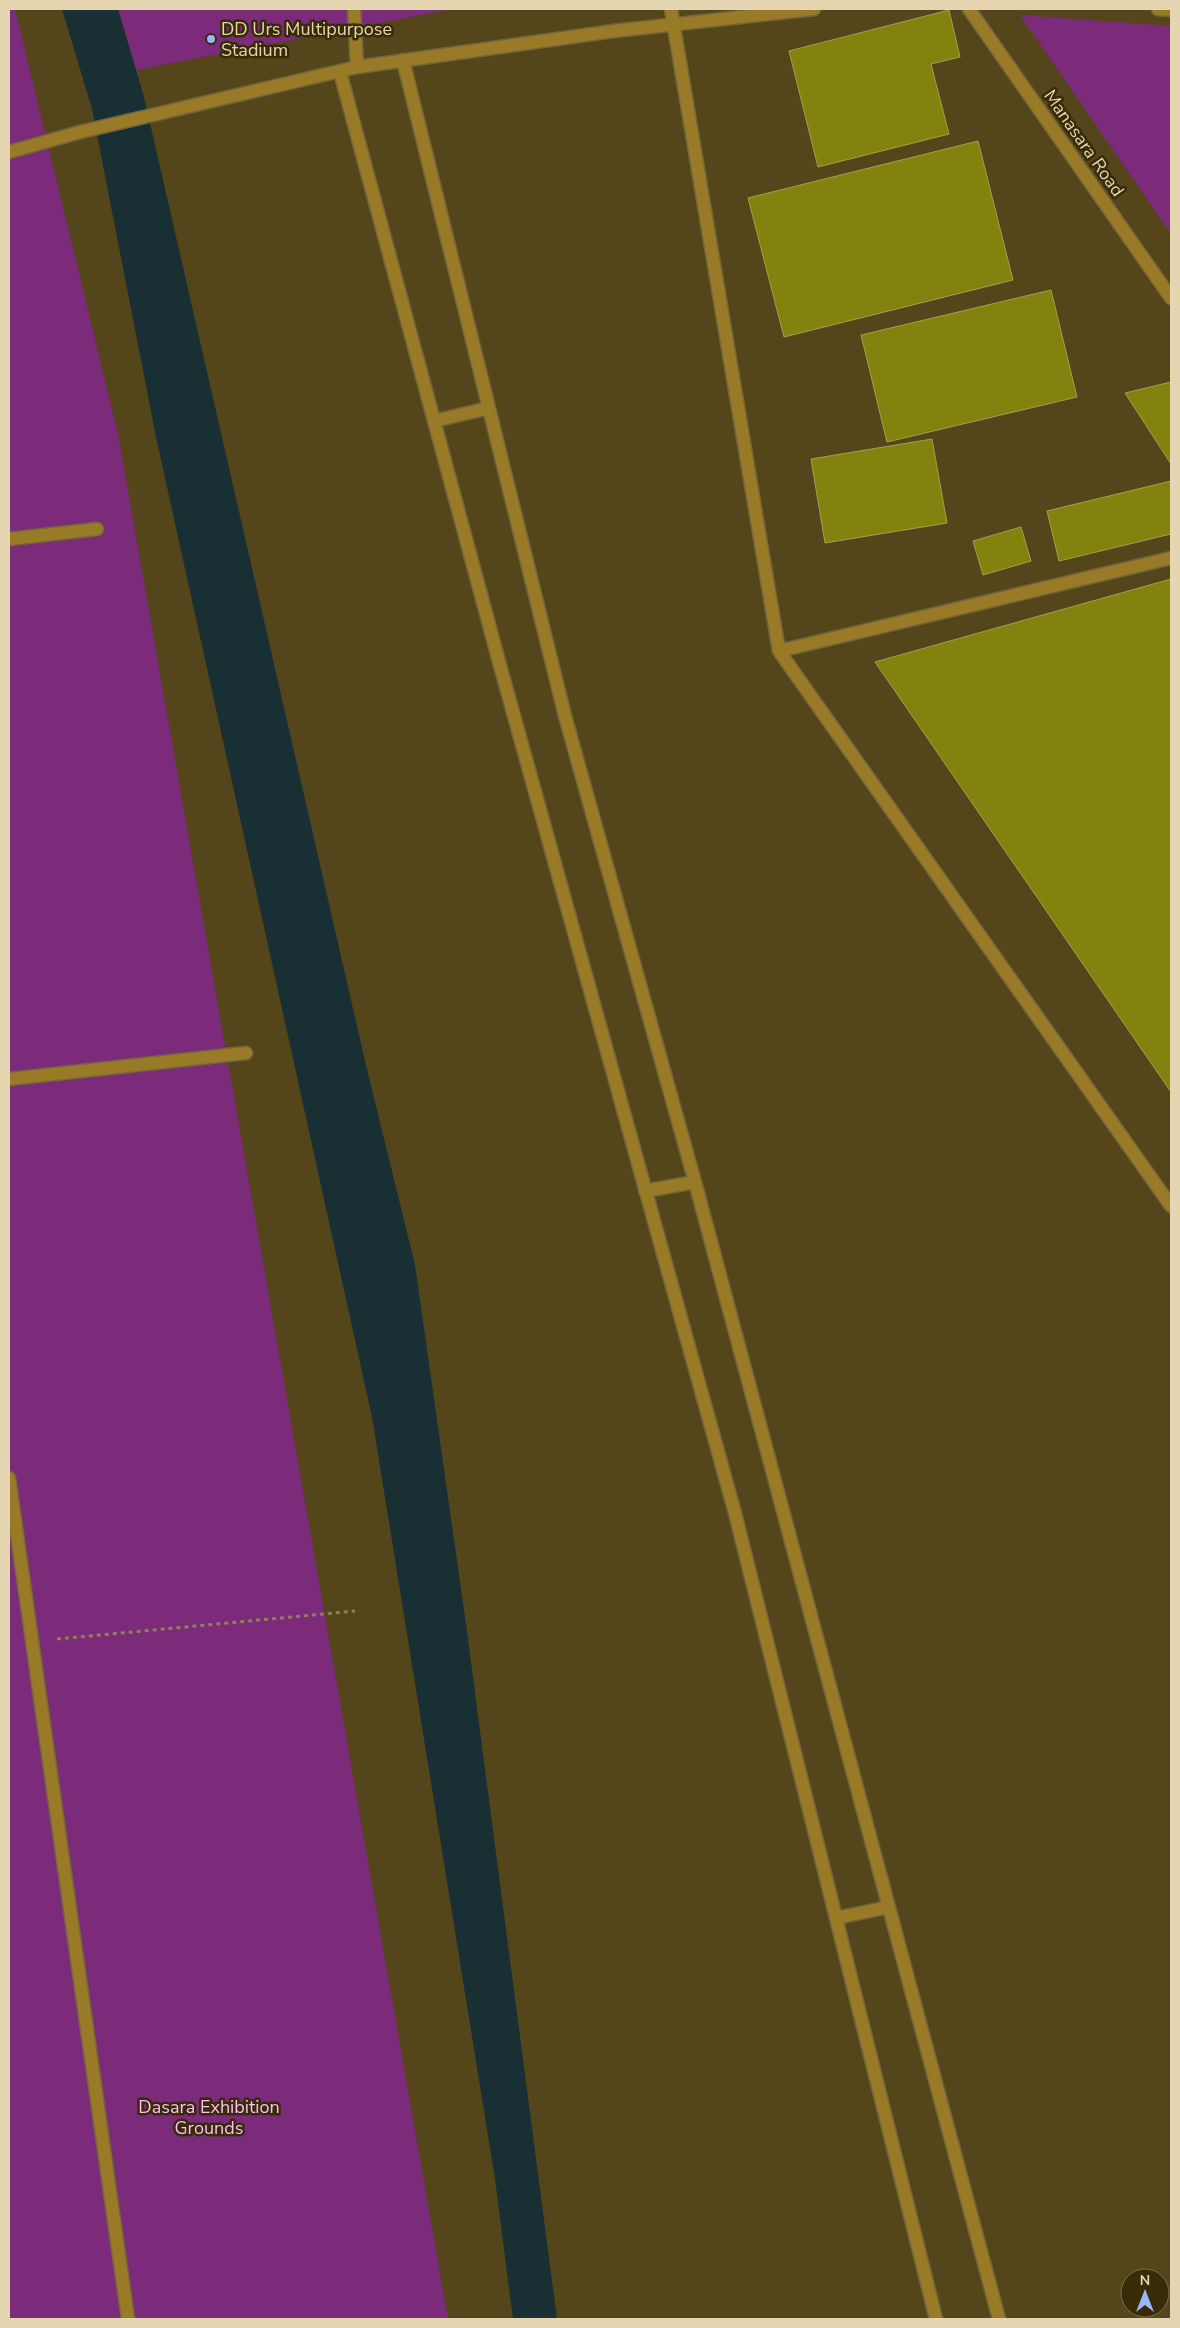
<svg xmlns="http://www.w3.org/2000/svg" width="1180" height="2328" font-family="'Nunito Sans',sans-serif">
  <rect width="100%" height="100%" fill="#55451a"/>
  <path fill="#7b2b79" d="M9,9H15L118,434L448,2319H9Z
    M118,9H452L136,70Z
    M1020,15L1171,26V234Z"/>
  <path fill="#183034" d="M62,9H118L144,97L365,1061L415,1265L466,1624L557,2319H513L495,2179L372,1417L156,437L92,109Z"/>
  <path fill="#84820f" stroke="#a1a14e" d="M949,10L960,57L931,64L949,134L818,167L789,51Z
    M978,141L1013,280L784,337L748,198Z
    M1051,290L1077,397L887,442L861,335Z
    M1171,382V464L1125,393Z
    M932,439L947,523L825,543L811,459Z
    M1171,481V534L1059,561L1047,511Z
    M1021,527L1031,561L983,575L973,541Z
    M1171,579V1092L875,662Z"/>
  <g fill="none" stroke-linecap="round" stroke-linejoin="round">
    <g stroke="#74653c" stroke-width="15">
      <path id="lane" d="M354,9L357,67
        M403,60L565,716L695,1182L999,2319
        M340,72L501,669L735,1513L936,2319
        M9,152L80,132L357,67L614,31
        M434,421L489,408
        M9,539L97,529
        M9,1079L246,1053
        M645,1191L695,1182
        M9,1478L128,2319
        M836,1918L889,1907"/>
    </g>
    <g stroke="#74653c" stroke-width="15">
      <path id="street" d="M671,9L779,651L1171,1206
        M969,9L1171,298
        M1158,9L1171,10
        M614,31L814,9
        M779,651L1171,558"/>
    </g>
    <path stroke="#908057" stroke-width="3" stroke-dasharray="4 4" stroke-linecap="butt" d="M57,1639L355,1611"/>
    <use href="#lane" stroke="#987a27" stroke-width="12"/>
    <use href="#street" stroke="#987a27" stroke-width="12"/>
  </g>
  <circle fill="#9bb5fd" stroke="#382b08" stroke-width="2" cx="211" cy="39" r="5"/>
  <g text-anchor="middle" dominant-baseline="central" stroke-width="5" stroke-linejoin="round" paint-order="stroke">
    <g font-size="18" fill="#e5d5b0" stroke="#382b08" text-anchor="start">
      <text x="221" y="29">DD Urs Multipurpose<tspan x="221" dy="21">Stadium</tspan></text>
    </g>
    <g font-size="18" fill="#e5d5b0" stroke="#382b08">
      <text transform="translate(1084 143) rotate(55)">Manasara Road</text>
    </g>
    <g font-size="18" fill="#febcfa" stroke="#382b08">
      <text x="209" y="2107">Dasara Exhibition<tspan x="209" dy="21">Grounds</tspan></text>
    </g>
  </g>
  <rect width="1180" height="2328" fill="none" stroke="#e5d5b0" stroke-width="20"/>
  <g transform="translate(1145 2293)"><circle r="24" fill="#382b08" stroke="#7d6f4b"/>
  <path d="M0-4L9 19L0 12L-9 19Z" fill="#9bb5fd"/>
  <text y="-8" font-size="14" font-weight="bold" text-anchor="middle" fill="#e5d5b0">N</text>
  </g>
</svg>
